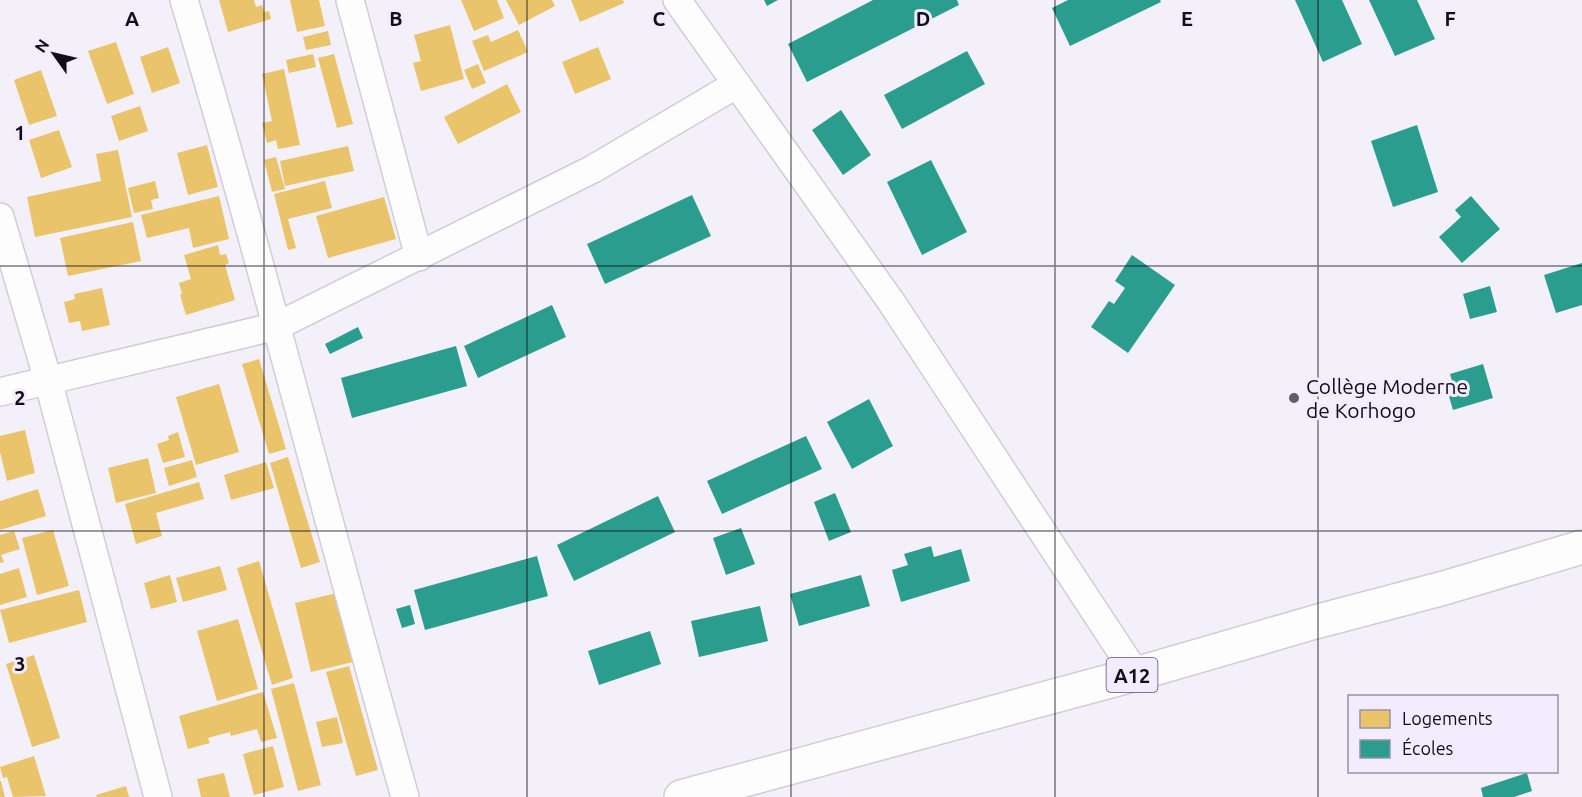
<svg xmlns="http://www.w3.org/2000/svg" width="1582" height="797" font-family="Ubuntu,sans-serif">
  <rect width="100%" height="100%" fill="#f3f0fa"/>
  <path fill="#e9c46a" d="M219,0H254L256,7L262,5L264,12L269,11L271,19L228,32Z
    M290,0H319L325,26L297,32Z
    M461,0H497L504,18L474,31Z
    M506,0H552L555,6L519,25Z
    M571,0H623L624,3L580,22Z
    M450,25L464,79L421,91L413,63L421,61L414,35Z
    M518,30L528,52L484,71L472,41L488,35L491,42Z
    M328,31L331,45L306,50L303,37Z
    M116,42L134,94L107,104L88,51Z
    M168,47L180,83L152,93L140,57Z
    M598,47L611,79L575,94L562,62Z
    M313,54L316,67L289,73L286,60Z
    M334,54L353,124L337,128L318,58Z
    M478,64L486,83L472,89L464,70Z
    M284,69L300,145L278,149L276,140L267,143L262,123L272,121L262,74Z
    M41,70L57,116L29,125L14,80Z
    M507,84L521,112L458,144L444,117Z
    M140,106L148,131L119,141L111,116Z
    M59,130L72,167L41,178L29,140Z
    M207,145L218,187L188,195L177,153Z
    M348,146L354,171L285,186L280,161Z
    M118,150L132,217L35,237L27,197L101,181L96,154Z
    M276,157L285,189L272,192L264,160Z
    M155,181L159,198L151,200L153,209L134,213L128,188Z
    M325,181L332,208L288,219L296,248L288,250L274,194Z
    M219,196L229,239L193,248L189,228L147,238L141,215Z
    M384,197L396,239L328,258L316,216Z
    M133,222L141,261L68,276L60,238Z
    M218,245L220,255L226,254L229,263L225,265L235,300L186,315L180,295L182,294L179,283L191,279L184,255Z
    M102,288L110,325L82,331L80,321L69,323L64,302L75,299L74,294Z
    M259,359L286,449L269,454L242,364Z
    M219,384L239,452L196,465L176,397Z
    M25,430L35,473L7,481L0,452V436Z
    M178,432L185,457L163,463L157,444L169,440L168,436Z
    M288,457L320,562L301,568L270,463Z
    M148,458L156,493L116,503L108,468Z
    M192,460L197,477L169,486L164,468Z
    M266,462L274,488L231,500L224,475Z
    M199,482L204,499L156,513L162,536L136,544L125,504Z
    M38,489L46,516L0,530V501Z
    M53,530L69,586L37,595L22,538Z
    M14,531L20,549L1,555L4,562L0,563V535Z
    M259,561L293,678L272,685L237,568Z
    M220,566L227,590L183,602L176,578Z
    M19,568L27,597L0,605V574Z
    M170,575L177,602L151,609L144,583Z
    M79,590L87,622L9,643L0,610Z
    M337,593L353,662L311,672L295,603Z
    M238,619L258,689L217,701L197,631Z
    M34,655L60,738L32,747L6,664Z
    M349,666L378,770L356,776L326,672Z
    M294,683L321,785L298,791L271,689Z
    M263,692L277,738L261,742L257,729L231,736L230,732L208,738L210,743L188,749L179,716Z
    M337,717L343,743L322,747L316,722Z
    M273,746L284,787L254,795L243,754Z
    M34,756L46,796L13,797L7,777L3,778L0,767Z
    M224,773L230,797H201L197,779Z
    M0,781H1L5,797H0Z
    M126,786L129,797H97L96,795Z"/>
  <path fill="#2a9d8f" d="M764,0H778L767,6Z
    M873,0H957L959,5L807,82L788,44Z
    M1068,0H1160L1161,2L1070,46L1052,8Z
    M1295,0H1342L1362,44L1323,62Z
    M1369,0H1417L1435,39L1395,56Z
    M967,51L985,84L902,129L884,95Z
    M841,110L871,155L843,175L812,130Z
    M1417,125L1438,192L1393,207L1371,141Z
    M931,160L967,232L922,255L887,182Z
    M692,195L711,236L605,284L587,244Z
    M1471,196L1500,229L1462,263L1439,237L1461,217L1455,210Z
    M1132,255L1175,285L1128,353L1091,327L1109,301L1114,304L1125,288L1115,281Z
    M1582,263V305L1556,313L1544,275Z
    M1490,286L1497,312L1470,319L1463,294Z
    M552,305L566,337L478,378L464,346Z
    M358,327L363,338L330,354L325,344Z
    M456,346L467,386L352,418L341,378Z
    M1483,364L1493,398L1453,410L1445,383L1452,381L1450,374Z
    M869,399L893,446L852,469L827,422Z
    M806,436L822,469L722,514L707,481Z
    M835,493L851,532L829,541L814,502Z
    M658,496L675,532L574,581L557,545Z
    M741,528L755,564L726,575L713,538Z
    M931,546L934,557L961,549L970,581L901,602L892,570L908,565L904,554Z
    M537,556L548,596L425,630L414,590Z
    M861,575L870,606L799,626L790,594Z
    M410,605L415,624L402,628L396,609Z
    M760,606L768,641L699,657L691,621Z
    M650,631L661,664L599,685L588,651Z
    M1527,773L1532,791L1514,797H1483L1481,788Z"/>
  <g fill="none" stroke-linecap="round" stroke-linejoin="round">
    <g stroke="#d1cdd7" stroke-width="30">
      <path id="street" d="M184,0C263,264 330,532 405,797
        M350,0L419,257
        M677,0L892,303L1136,674
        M0,217L48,380L158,797
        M0,392L277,326L593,169L737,84"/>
    </g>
    <g stroke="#d1cdd7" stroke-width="36">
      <path id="primary" d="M681,797L1136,674L1315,622L1444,588L1582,547"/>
    </g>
    <use href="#street" stroke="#fdfdfe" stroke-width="27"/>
    <use href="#primary" stroke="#fdfdfe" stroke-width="33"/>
  </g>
  <path fill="none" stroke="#110e18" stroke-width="1.5" stroke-opacity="0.55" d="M264,0V797M527,0V797M791,0V797M1055,0V797M1318,0V797M0,266H1582M0,531H1582"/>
  <circle fill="#605d67" stroke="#f2ecfe" stroke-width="2" cx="1294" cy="398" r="6"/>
  <g text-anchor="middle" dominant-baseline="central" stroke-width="6" stroke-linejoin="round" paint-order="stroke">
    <rect fill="#f2ecfe" stroke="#54515d" stroke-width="1.5" x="1106.5" y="658" width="51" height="34" rx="4.5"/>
    <g font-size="20" font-weight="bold" fill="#110e18">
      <text x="1132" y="675">A12</text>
    </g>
    <g font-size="21" fill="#110e18" stroke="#f2ecfe" text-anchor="start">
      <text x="1306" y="386">Collège Moderne<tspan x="1306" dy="24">de Korhogo</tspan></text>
    </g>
  </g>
  <g font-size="20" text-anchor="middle" font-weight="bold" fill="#110e18" stroke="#f2ecfe" stroke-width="6" stroke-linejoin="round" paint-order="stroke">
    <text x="132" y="26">A</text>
    <text x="396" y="26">B</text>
    <text x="659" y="26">C</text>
    <text x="923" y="26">D</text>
    <text x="1187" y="26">E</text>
    <text x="1450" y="26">F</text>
    <text x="20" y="140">1</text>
    <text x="20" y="405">2</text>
    <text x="20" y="671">3</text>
  </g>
  <rect x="1348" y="695" width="210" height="78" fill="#f2ecfe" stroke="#9893a2" stroke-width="1.5"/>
  <rect x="1360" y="710" width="30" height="18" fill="#e9c46a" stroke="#9893a2" stroke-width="1.5"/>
  <text x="1402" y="725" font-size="18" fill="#110e18">Logements</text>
  <rect x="1360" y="740" width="30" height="18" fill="#2a9d8f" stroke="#9893a2" stroke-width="1.5"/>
  <text x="1402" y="755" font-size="18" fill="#110e18">Écoles</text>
  <g transform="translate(54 54) rotate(304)" stroke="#f2ecfe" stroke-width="4.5" paint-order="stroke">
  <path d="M0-4.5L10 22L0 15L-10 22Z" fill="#110e18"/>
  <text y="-9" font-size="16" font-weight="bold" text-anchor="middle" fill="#110e18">N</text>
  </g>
</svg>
